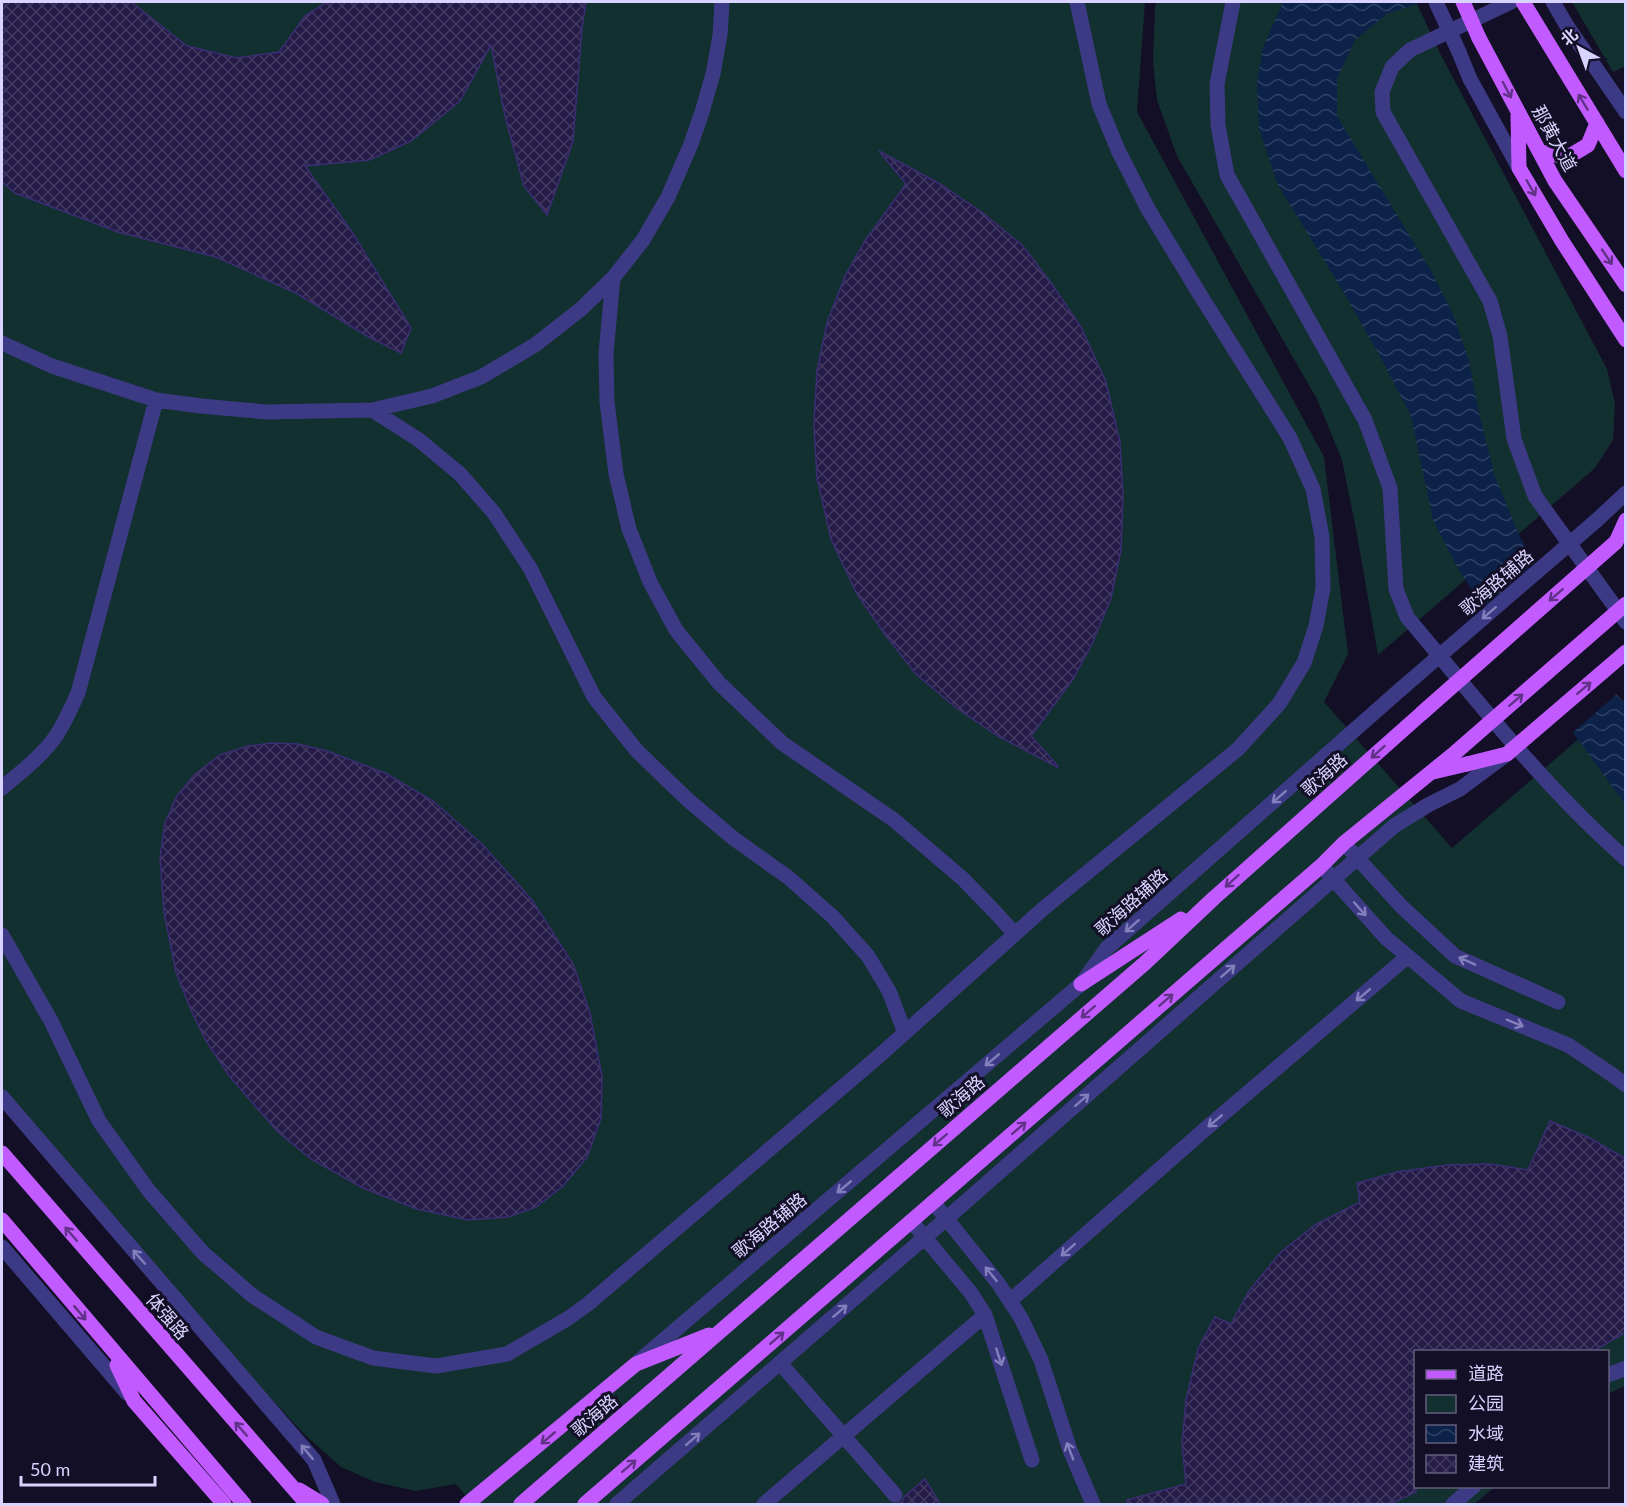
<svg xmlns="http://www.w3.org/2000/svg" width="1627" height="1506" font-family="Lato,'Noto Sans SC',sans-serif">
  <defs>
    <pattern id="water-waves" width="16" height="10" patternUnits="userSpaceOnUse" patternTransform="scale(1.5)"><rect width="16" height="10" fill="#0c2248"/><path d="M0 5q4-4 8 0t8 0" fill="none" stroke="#2f4163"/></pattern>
    <pattern id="building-cross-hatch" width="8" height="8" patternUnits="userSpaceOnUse" patternTransform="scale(1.5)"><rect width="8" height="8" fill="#241b47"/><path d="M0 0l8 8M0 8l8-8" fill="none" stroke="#433b63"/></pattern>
  </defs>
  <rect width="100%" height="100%" fill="#130f26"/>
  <path fill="#12302f" d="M2,2H1145L1137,112L1324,457L1348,654L1324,702L1452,848L1625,699V1386L1608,1394V1352H1416V1486L1495,1487L1474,1504H473L456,1484L416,1491L375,1482L341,1467L304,1434L133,1250L2,1094Z
    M1157,2H1416L1441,55L1607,369L1615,404L1613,440L1595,468L1378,655L1356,529L1342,460L1317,399L1177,156L1157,100L1153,63L1155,6Z
    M1572,2H1625V66L1613,72Z"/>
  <path fill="url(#water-waves)" d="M1283,2H1422L1387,14L1355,40L1337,79V116L1431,271L1453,314L1469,361L1479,413L1495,477L1521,539L1612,690L1625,703V804L1490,619L1455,563L1433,520L1411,416L1382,360L1344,293L1278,185L1259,129L1257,83L1263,47Z"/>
  <path fill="#130f26" d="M1538,560L1615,688L1619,692L1571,734L1481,610Z"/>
  <path fill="url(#building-cross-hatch)" stroke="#3b2d73" stroke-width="1.5" d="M2,2H131L187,46L237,58L279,52L305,16L327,2H586L582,28L573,141L547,215L524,186L505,116L491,45L460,101L411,141L369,160L305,166L352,232L411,328L401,353L367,336L296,293L216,257L118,232L15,193L2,182Z
    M879,151L940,184L983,213L1023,246L1051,283L1081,327L1106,382L1120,442L1123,495L1121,550L1111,598L1092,644L1073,679L1031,736L1058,766L1057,767L998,736L955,707L916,674L887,637L857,594L831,539L817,478L814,425L817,371L827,323L845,276L865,241L906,184Z
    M272,743L298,744L327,751L385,773L433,801L482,844L532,900L573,964L590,1013L602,1077L601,1118L587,1157L563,1186L536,1207L508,1217L468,1220L417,1209L363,1188L311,1159L278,1132L230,1077L206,1041L190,1008L176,972L164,913L160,857L165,823L177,796L194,775L220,755L248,746Z
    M1550,1121L1590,1138L1626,1159V1332L1592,1352H1416V1492L1390,1504H1128L1127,1500L1186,1484L1182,1444L1186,1400L1198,1349L1215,1317L1231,1324L1249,1291L1281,1252L1315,1225L1360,1202L1357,1183L1397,1172L1447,1165L1490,1164L1528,1170Z
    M925,1479L940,1504H897L902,1502L904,1497Z"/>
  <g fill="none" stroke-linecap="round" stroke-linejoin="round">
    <path stroke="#3d3a85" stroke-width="15" d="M1233,2L1217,84L1218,125L1227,175L1365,420L1390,488L1396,589L1407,617C1477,700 1544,787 1626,859
      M1511,2L1410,50L1392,67L1382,92L1383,112L1490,301L1500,336L1514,439L1535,496L1626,622
      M1553,2L1567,26L1626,112
      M1459,52L1470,79L1519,168
      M613,278L606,353L607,402L616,474L629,529L650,582L676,630L719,683L782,743L894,820L963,879L995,912L1015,934
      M2,343L52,366L156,400L201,406L266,412L372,410L432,396L481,377L535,345L581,309L613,278L643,240L668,197L691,144L702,112L713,74L720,35L722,2
      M372,410L419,440L460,474L494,513L530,568L594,697L637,751L688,800L733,838L789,878L833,917L868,956L889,991L905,1033
      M1597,520L1626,493
      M2,788C21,772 42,756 56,736C65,722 71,708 78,693L156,400
      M1351,851L1401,906L1455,956L1558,1002
      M1327,872L1386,938L1461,1001L1568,1045L1614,1076L1626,1085
      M2,935L51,1021L99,1121L149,1191L203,1253L253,1296L316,1337L373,1358L436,1366L507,1354L567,1319L588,1304L879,1056L1044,908L1238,749L1279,704L1304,663L1316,626L1323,588L1322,537L1313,489L1290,438L1199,293L1148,209L1118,150L1099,104L1077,2
      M2,1097L314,1460L333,1504
      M933,1202L998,1283L1021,1318L1041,1360L1070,1450L1093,1504
      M911,1221L971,1293L985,1315L1032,1460
      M2,1247L127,1393
      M1010,1301L1203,1131L1407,957
      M639,1361L1081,984L1106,949L1401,689
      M780,1363L895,1495
      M1608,1375L1626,1368
      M617,1504L946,1219L1394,826L1428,805L1460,789L1507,754
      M764,1504L985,1315
      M1453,1504L1474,1486"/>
    <path stroke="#c25bff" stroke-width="15" d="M1523,2L1626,171
      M1479,38L1555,181L1626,285
      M1518,115L1519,168L1562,241L1626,340
      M1540,152L1568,157L1588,145L1597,123
      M1616,542L1626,520
      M1433,772L1467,764
      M1081,984L1181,919
      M2,1153L307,1504
      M2,1220L244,1504
      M117,1365L134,1401L224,1504
      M299,1490L322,1504
      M467,1504L636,1364L709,1335
      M521,1504L1145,963L1214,898L1422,713
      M585,1504L1321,866L1344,843L1456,752"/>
    <path stroke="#3d3a85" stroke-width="15" d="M1436,2L1459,52
      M1401,689L1597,520"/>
    <path stroke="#c25bff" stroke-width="15" d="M1463,2L1479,38
      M1422,713L1616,542
      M1456,752L1626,604
      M1467,764L1507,754L1626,652"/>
  </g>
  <defs><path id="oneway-shaft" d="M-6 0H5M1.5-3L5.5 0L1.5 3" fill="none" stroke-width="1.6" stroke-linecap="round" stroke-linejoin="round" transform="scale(1.5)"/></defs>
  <g stroke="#623188">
    <use href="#oneway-shaft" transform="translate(1507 90) rotate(62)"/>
    <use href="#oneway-shaft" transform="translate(1583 102) rotate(-121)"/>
    <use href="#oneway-shaft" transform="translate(1531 188) rotate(60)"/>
    <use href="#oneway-shaft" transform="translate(1607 257) rotate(56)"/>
    <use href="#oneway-shaft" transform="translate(1556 595) rotate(139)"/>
    <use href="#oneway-shaft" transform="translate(1584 688) rotate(-41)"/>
    <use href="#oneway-shaft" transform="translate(1516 700) rotate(-41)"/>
    <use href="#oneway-shaft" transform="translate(1378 752) rotate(138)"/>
    <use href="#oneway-shaft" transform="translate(1232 881) rotate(138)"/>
    <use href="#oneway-shaft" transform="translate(1166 1000) rotate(-41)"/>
    <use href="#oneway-shaft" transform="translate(1088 1012) rotate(139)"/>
    <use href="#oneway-shaft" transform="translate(1019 1128) rotate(-41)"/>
    <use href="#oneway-shaft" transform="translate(940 1140) rotate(139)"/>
    <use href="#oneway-shaft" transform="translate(71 1234) rotate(-131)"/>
    <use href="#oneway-shaft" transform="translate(80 1313) rotate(50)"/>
    <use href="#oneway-shaft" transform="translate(777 1338) rotate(-41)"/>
    <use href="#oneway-shaft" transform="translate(241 1429) rotate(-131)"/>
    <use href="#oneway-shaft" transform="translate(548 1438) rotate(140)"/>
    <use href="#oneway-shaft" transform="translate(629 1466) rotate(-41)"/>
  </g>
  <g stroke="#837fbc">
    <use href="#oneway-shaft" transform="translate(1489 613) rotate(139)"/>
    <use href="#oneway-shaft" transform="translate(1279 797) rotate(139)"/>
    <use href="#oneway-shaft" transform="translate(1360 909) rotate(48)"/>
    <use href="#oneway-shaft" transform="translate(1132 926) rotate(139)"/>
    <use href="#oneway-shaft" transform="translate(1467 961) rotate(-156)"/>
    <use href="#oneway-shaft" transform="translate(1228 971) rotate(-41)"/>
    <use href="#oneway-shaft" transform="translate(1363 995) rotate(140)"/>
    <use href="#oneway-shaft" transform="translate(1515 1023) rotate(22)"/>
    <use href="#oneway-shaft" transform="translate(992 1060) rotate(140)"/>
    <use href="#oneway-shaft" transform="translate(1082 1100) rotate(-41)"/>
    <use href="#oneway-shaft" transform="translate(1215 1121) rotate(140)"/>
    <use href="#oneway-shaft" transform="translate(844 1187) rotate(140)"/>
    <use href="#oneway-shaft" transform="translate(1068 1250) rotate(139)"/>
    <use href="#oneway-shaft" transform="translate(139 1257) rotate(-131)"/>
    <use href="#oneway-shaft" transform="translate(991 1274) rotate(-129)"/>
    <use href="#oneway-shaft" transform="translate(840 1311) rotate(-41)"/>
    <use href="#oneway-shaft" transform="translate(999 1357) rotate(72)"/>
    <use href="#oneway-shaft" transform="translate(693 1439) rotate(-41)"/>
    <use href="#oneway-shaft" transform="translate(1070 1451) rotate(-111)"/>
    <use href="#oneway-shaft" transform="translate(307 1452) rotate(-130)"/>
  </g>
  <g text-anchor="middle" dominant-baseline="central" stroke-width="6" stroke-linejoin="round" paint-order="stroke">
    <g font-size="18" fill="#d9d4ff" stroke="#130f26">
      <text transform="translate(1555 138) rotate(61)">那黄大道</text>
      <text transform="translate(1496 582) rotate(-41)">歌海路辅路</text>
      <text transform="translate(1324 774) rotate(-42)">歌海路</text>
      <text transform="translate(1131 902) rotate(-42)">歌海路辅路</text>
      <text transform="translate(961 1096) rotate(-41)">歌海路</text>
      <text transform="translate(769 1225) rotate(-40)">歌海路辅路</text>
      <text transform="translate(168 1316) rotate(49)">体强路</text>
      <text transform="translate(594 1415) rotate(-41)">歌海路</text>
    </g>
  </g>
  <rect width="1627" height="1506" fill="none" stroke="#d9d4ff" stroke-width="6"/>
  <rect x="1414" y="1350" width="195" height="138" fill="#130f26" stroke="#625e7d" stroke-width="1.5"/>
  <rect x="1426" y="1370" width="30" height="9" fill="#c25bff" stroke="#625e7d" stroke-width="1.5"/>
  <text x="1468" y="1380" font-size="18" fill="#d9d4ff">道路</text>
  <rect x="1426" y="1395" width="30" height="18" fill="#12302f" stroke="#625e7d" stroke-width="1.5"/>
  <text x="1468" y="1410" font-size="18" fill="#d9d4ff">公园</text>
  <rect x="1426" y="1425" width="30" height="18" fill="url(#water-waves)" stroke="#625e7d" stroke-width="1.5"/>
  <text x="1468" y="1440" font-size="18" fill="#d9d4ff">水域</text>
  <rect x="1426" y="1455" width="30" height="18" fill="url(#building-cross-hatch)" stroke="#625e7d" stroke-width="1.5"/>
  <text x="1468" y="1470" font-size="18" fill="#d9d4ff">建筑</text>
  <g transform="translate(1579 48) rotate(319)" stroke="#130f26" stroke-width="4.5" paint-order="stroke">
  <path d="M0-4.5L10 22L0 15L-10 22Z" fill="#d9d4ff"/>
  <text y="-9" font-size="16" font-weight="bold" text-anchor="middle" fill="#d9d4ff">北</text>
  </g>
  <path d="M21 1476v9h134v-9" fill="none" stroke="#d9d4ff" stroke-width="3"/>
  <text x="30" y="1476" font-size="18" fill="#d9d4ff" stroke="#130f26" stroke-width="4.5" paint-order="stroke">50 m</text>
</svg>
